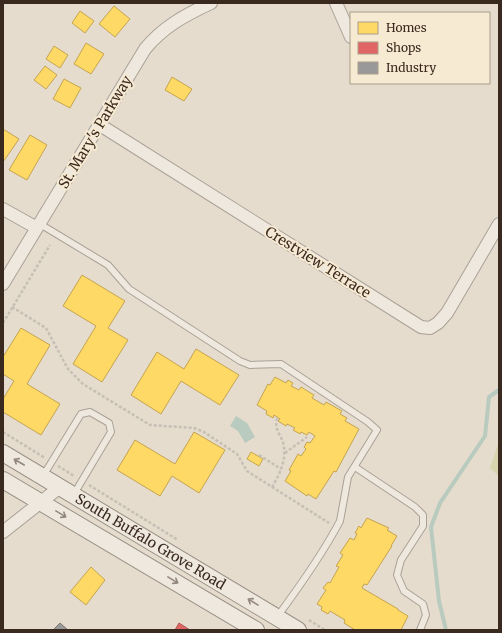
<svg xmlns="http://www.w3.org/2000/svg" width="502" height="633" font-family="Merriweather,serif">
  <rect width="100%" height="100%" fill="#e5dccd"/>
  <path fill="#d7d4af" d="M499,441V476L490,468Z"/>
  <path fill="#b9cabe" d="M236,416L247,423L255,437L245,443L238,431L230,426Z"/>
  <path fill="#ffd966" stroke="#c4a450" d="M114,6L130,19L115,37L99,24Z
    M80,11L94,21L85,33L72,23Z
    M86,43L104,54L91,74L74,64Z
    M54,46L68,55L60,68L46,59Z
    M45,66L57,75L46,89L34,80Z
    M172,77L192,89L184,101L165,90Z
    M64,79L81,88L70,108L53,99Z
    M3,129L19,139L3,162Z
    M30,135L47,145L27,180L9,170Z
    M82,275L125,301L108,328L128,340L102,382L73,364L96,326L63,306Z
    M21,328L50,345L27,384L60,404L41,435L3,412V399L14,381L3,374V357Z
    M196,349L239,375L220,405L181,381L161,414L131,395L157,352L184,369Z
    M275,377L286,383L288,380L293,383L291,386L299,390L301,387L314,395L312,398L324,405L326,402L342,411L340,414L347,418L345,421L359,429L336,472L334,471L316,499L308,494L307,496L285,481L291,471L289,470L298,454L301,456L306,449L304,447L307,442L310,443L315,436L309,432L307,435L301,432L300,434L293,430L295,428L287,424L286,426L278,421L280,419L274,415L273,418L266,414L267,411L257,405L268,384L270,385Z
    M194,432L225,450L199,493L172,476L160,496L117,470L135,440L175,464Z
    M251,452L263,459L259,466L247,459Z
    M367,518L389,528L387,530L397,536L391,546H392L367,585L364,584L362,588L398,609V610L408,616L401,630H355L344,623L345,620L330,611L328,614L321,610L322,607L317,604L326,590L323,588L328,582L330,583L339,567L336,566L343,555L340,553L350,538L354,540L357,534L355,533L359,526L361,528Z
    M91,567L105,580L86,605L70,592Z"/>
  <path fill="#e06666" stroke="#ae5450" d="M179,623L190,630H175Z"/>
  <path fill="#999" stroke="#7c7774" d="M60,623L68,630H53Z"/>
  <g fill="none" stroke-linecap="round" stroke-linejoin="round">
    <path stroke="#b9cabe" stroke-width="4" d="M446,630L439,601L431,527L440,503L485,436L489,397L499,390"/>
    <g stroke="#aaa196" stroke-width="8">
      <path id="service" d="M40,224L108,265L129,289L240,361L250,365L281,364L368,422L377,430L348,477L340,521C322,555 300,586 277,617
        M355,467L415,507L423,515V526L401,560L397,575L404,591L423,604L426,615L420,630
        M43,476L81,414L90,412L109,423L111,432L74,494"/>
    </g>
    <g stroke="#aaa196" stroke-width="14">
      <path id="minor" d="M336,3L351,37
        M100,125L421,327L430,328L438,323L447,313L499,224
        M3,209L37,228
        M3,284L145,49C163,27 185,15 211,3
        M3,532L60,487"/>
    </g>
    <g stroke="#9a9186" stroke-width="18">
      <g id="secondary">
        <path id="s1" d="M3,453L298,630"/>
        <path d="M3,480L256,630"/>
      </g>
    </g>
    <path stroke="#c6bfb6" stroke-width="2.5" stroke-dasharray="3 2" stroke-linecap="butt" d="M12,307L46,328L68,369L83,384L150,425L194,428L204,432L237,454L247,471L329,523
      M3,323L50,245
      M3,432L45,458
      M285,453L307,437
      M259,455L281,469
      M58,466L74,476
      M89,485L178,540
      M272,487C279,476 286,461 284,447C283,436 272,429 278,417
      M309,620L325,630"/>
    <use href="#service" stroke="#eee8df" stroke-width="6"/>
    <use href="#minor" stroke="#eee8df" stroke-width="12"/>
    <use href="#secondary" stroke="#eee8df" stroke-width="16"/>
  </g>
  <defs><path id="oneway-shaft" d="M-6 0H5M1.5-3L5.5 0L1.5 3" fill="none" stroke-width="1.6" stroke-linecap="round" stroke-linejoin="round"/></defs>
  <g stroke="#94887e">
    <use href="#oneway-shaft" transform="translate(19 462) rotate(-150)"/>
    <use href="#oneway-shaft" transform="translate(61 514) rotate(31)"/>
    <use href="#oneway-shaft" transform="translate(173 580) rotate(31)"/>
    <use href="#oneway-shaft" transform="translate(253 602) rotate(-149)"/>
  </g>
  <g text-anchor="middle" dominant-baseline="central" stroke-width="4" stroke-linejoin="round" paint-order="stroke">
    <g font-size="14" fill="#3a291e" stroke="#f7ead3">
      <text transform="translate(95 132) rotate(-59)">St. Mary's Parkway</text>
      <text transform="translate(318 262) rotate(32)">Crestview Terrace</text>
      <text stroke="none"><textPath href="#s1" startOffset="172">South Buffalo Grove Road</textPath></text>
    </g>
  </g>
  <rect width="502" height="633" fill="none" stroke="#3a291e" stroke-width="8"/>
  <rect x="350" y="12" width="140" height="72" fill="#f7ead3" stroke="#ab9d8b"/>
  <rect x="358" y="22" width="20" height="12" fill="#ffd966" stroke="#ab9d8b"/>
  <text x="386" y="32" font-size="12" fill="#3a291e">Homes</text>
  <rect x="358" y="42" width="20" height="12" fill="#e06666" stroke="#ab9d8b"/>
  <text x="386" y="52" font-size="12" fill="#3a291e">Shops</text>
  <rect x="358" y="62" width="20" height="12" fill="#999999" stroke="#ab9d8b"/>
  <text x="386" y="72" font-size="12" fill="#3a291e">Industry</text>
</svg>
